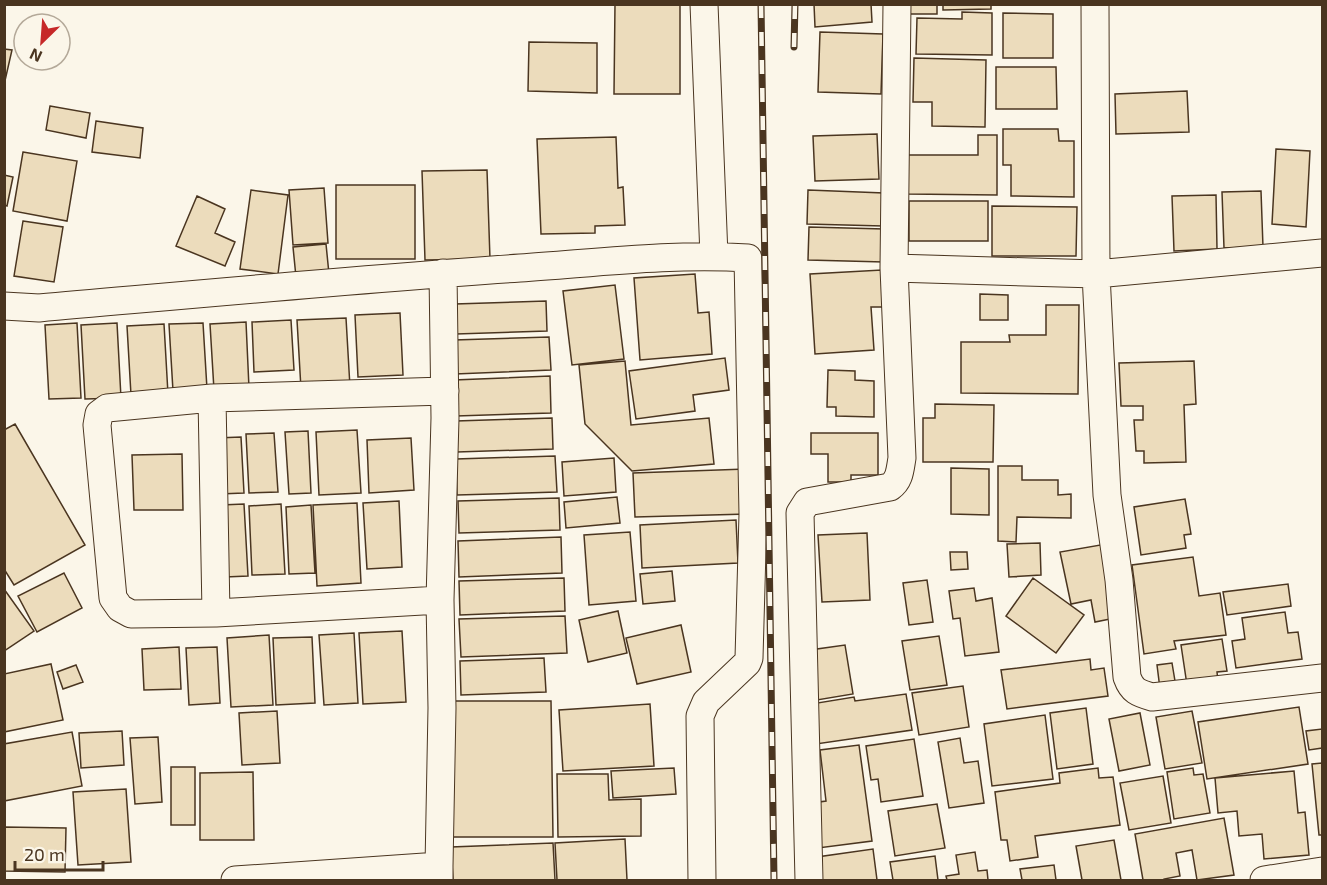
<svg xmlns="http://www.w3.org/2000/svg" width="1327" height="885" font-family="'Exo 2',sans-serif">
  <rect width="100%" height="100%" fill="#fbf6e9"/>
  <path fill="#ecdcbc" stroke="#4a3520" stroke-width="1.5" d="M615,4H680V94H614Z
    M814,4H871L872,22L815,27Z
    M907,4H937V14H907Z
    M943,4H991V9L943,10Z
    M962,12L992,13V55L916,54L917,18L962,19Z
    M1003,13L1053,14V58H1003Z
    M820,32L883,34L881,94L818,92Z
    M529,42L597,43V93L528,91Z
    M4,49L12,50L4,85Z
    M914,58L986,60L985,127L932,126V102H913Z
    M996,67H1056L1057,109H996Z
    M1187,91L1189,132L1116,134L1115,94Z
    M50,106L90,113L86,138L46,130Z
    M96,121L143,128L140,158L92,152Z
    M1003,129H1058L1059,141H1074V197L1011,196V165H1003Z
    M877,134L879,179L815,181L813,136Z
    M978,135H997V195L907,194V155H978Z
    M616,137L618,188L623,187L625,225L595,226V233L541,234L537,139Z
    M1276,149L1310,151L1306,227L1272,224Z
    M23,152L77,161L67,221L13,211Z
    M487,170L490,259L425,260L422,171Z
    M4,175L13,177L7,206L4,205Z
    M336,185H415V259H336Z
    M324,188L328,243L293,245L289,190Z
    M251,190L288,195L278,274L240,269Z
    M808,190L884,193L883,226L807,224Z
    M1261,191L1263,247L1224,248L1222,192Z
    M1216,195L1217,249L1174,251L1172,196Z
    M197,196L225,209L215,233L235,242L225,266L176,246Z
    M909,201H988V241H909Z
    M992,206L1077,207L1076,256H992Z
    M23,221L63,227L54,282L14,276Z
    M809,227L884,229V262L808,260Z
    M326,244L329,274L296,277L293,247Z
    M882,270L884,307H871L874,350L815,354L810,274Z
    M695,274L698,313L709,312L712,354L640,360L634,278Z
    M615,285L624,359L572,365L563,291Z
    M980,294L1008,295V320H980Z
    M546,301L547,331L456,334L455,304Z
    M1046,305H1079L1078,394L961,393V342H1010L1009,335H1046Z
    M400,313L403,375L358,377L355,315Z
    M346,318L350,387L301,389L297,320Z
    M291,320L294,370L254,372L252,322Z
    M246,322L249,388L214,390L210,324Z
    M77,323L81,398L49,399L45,325Z
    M117,323L121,398L85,399L81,325Z
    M203,323L207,389L173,391L169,324Z
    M164,324L168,394L131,395L127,326Z
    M549,337L551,370L455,374L454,340Z
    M725,358L729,390L693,395L695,411L636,419L629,371Z
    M625,361L631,425L709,418L714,464L632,471L585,424L579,365Z
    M1194,361L1196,404L1184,405L1186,462L1144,463V451H1136L1134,420H1143V406H1121L1119,363Z
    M828,370L855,371V380L874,381V417L836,416V407H827Z
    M550,376L551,413L456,416L454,380Z
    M935,404L994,405L993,462H923V418H935Z
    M552,418L553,449L457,452L456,421Z
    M15,424L85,545L14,585L4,569V430Z
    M357,430L361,493L319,495L316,432Z
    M308,431L311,493L289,494L285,432Z
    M274,433L278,492L249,493L246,434Z
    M811,433H878V475H851V482H828V454H811Z
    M241,437L244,493L219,494L216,438Z
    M411,438L414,490L369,493L367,440Z
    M182,454L183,510H134L132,455Z
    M555,456L557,492L457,495L456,459Z
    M614,458L616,492L564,496L562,462Z
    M998,466H1022V480H1058V495L1071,494V518L1017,517L1016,542L998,541Z
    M951,468L989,469V515L951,514Z
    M746,469L748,514L635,517L633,473Z
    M617,497L620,523L566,528L564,502Z
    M559,498L560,530L459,533L458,501Z
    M1185,499L1191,534L1184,535L1186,548L1141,555L1134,507Z
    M399,501L402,567L367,569L363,503Z
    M357,503L361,583L317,586L313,505Z
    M244,504L248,576L225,577L221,505Z
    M281,504L285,574L252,575L249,506Z
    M311,505L315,573L289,574L286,507Z
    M736,520L738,563L642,568L640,525Z
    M630,532L636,601L589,605L584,535Z
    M867,533L870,600L822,602L818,535Z
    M561,537L562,573L459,577L458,541Z
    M1040,543L1041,575L1009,577L1007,544Z
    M1106,544L1120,617L1095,622L1091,600L1071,604L1060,552Z
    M950,552H967L968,569L951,570Z
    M1193,557L1199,596L1220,593L1226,635L1174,641L1176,649L1144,654L1132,565Z
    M672,571L675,601L643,604L640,574Z
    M64,573L82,608L37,632L18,596Z
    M564,578L565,611L460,615L459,581Z
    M1033,578L1084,615L1056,653L1006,616Z
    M927,580L933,622L909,625L903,583Z
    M1288,584L1291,606L1227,615L1223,592Z
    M974,588L976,601L992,598L999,652L965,656L960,618L953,619L949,591Z
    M4,589L34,631L4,651Z
    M618,611L627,653L588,662L579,620Z
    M1285,612L1288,633L1298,632L1302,659L1236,668L1232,641L1245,639L1242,618Z
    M565,616L567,653L461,657L459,619Z
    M681,625L691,672L637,684L626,638Z
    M402,631L406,702L363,704L359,633Z
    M354,633L358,703L324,705L319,635Z
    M269,635L273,705L231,707L227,638Z
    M939,636L947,685L910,690L902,641Z
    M312,637L315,703L276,705L273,638Z
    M1222,639L1227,671L1217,672L1218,681L1187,685L1181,645Z
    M845,645L853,694L817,700L810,650Z
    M179,647L181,689L144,690L142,649Z
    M217,647L220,703L189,705L186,648Z
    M544,658L546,692L461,695L460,661Z
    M1090,659L1091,670L1104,668L1108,696L1007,709L1001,670Z
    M1172,663L1176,687L1160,689L1157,665Z
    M51,664L63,720L4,732V674Z
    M76,665L83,682L63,689L57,672Z
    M963,686L969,727L919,735L912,693Z
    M906,694L912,730L816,744L811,704L854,697L855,701Z
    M450,701H551L553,837H452Z
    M650,704L654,766L563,771L559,710Z
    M1299,707L1308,764L1207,779L1198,722Z
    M1086,708L1093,764L1057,769L1050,713Z
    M277,711L280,763L242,765L239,713Z
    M1192,711L1202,763L1165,769L1156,717Z
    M1140,713L1150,765L1119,771L1109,719Z
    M1045,715L1053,779L992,786L984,724Z
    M1322,729V748L1309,750L1306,731Z
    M122,731L124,765L81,768L79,733Z
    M72,732L82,786L4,801V744Z
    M158,737L162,802L135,804L130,738Z
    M960,738L964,763L978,761L984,803L949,808L938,742Z
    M914,739L923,796L881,802L878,779L871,780L866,746Z
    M859,745L872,841L818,848L812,803L826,801L820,750Z
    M1322,763V835H1319L1312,764Z
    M171,767H195V825H171Z
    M674,768L676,794L613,798L611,771Z
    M1098,768L1099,778L1113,777L1120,825L1035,836L1038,857L1010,861L1007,840H1001L995,792L1060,783L1059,773Z
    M1193,768L1194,775L1203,774L1210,813L1174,819L1167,772Z
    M1294,771L1298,813L1305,812L1309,855L1264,859L1262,834L1239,836L1237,811L1218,813L1215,778Z
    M253,772L254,840H200V773Z
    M557,774H608L609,800L641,799V836L558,837Z
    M1163,776L1171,823L1129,830L1120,783Z
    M126,789L131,862L78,865L73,792Z
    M937,804L945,848L895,856L888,811Z
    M1224,818L1234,875L1197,880L1192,850L1176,853L1180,876L1164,879V880H1143L1135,834Z
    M4,827L66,828L65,872L4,871Z
    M625,839L627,880H557L555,843Z
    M1114,840L1121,880H1082L1076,846Z
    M553,843L555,880H453L451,847Z
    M873,849L877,880H814L810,858Z
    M975,852L978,871L987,870L988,880H947L946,876L959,874L956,855Z
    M935,856L938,880H893L890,862Z
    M1054,865L1056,880H1022L1020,869Z"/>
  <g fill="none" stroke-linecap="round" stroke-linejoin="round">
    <g stroke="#4a3520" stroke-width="29">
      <path id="minor" d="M704,4L714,256
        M1095,4L1096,274L1107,495L1119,580L1127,677C1132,691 1138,693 1152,697L1322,678
        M894,268L1096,274L1322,253
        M4,306L39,308C199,294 359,279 520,268C595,263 672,253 748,258L753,514L749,658L747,663L706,702L700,716L702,880
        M212,398L216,613
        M440,600L216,613L131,614L120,608L113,598L97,425L99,414L107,408L212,398L445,391
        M439,866L442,708L440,600L445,418L443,273
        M235,880L439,866V880
        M809,880L800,513L807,502L890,487C900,480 900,469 902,458L894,268L897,4
        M1264,880L1322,871"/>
    </g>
    <use href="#minor" stroke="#fbf6e9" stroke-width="27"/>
    <g stroke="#4a3520" stroke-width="7">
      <path id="rail" d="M761,4L774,880
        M794,47L795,4"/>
    </g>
    <use href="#rail" stroke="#fbf6e9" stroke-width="4.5" stroke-dasharray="14" stroke-linecap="butt"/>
  </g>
  <rect width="1327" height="885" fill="none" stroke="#4a3520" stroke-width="12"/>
  <g transform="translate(42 42) rotate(205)"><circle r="28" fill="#fbf6e9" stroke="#b4a999" stroke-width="1.5"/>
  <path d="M0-4.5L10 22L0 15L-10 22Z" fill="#c62828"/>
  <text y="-9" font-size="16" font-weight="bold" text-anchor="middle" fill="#4a3520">N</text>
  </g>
  <path d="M15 861v9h88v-9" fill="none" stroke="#4a3520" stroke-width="3"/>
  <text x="24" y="861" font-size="18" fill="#4a3520" stroke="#fbf6e9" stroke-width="4.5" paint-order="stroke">20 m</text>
</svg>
